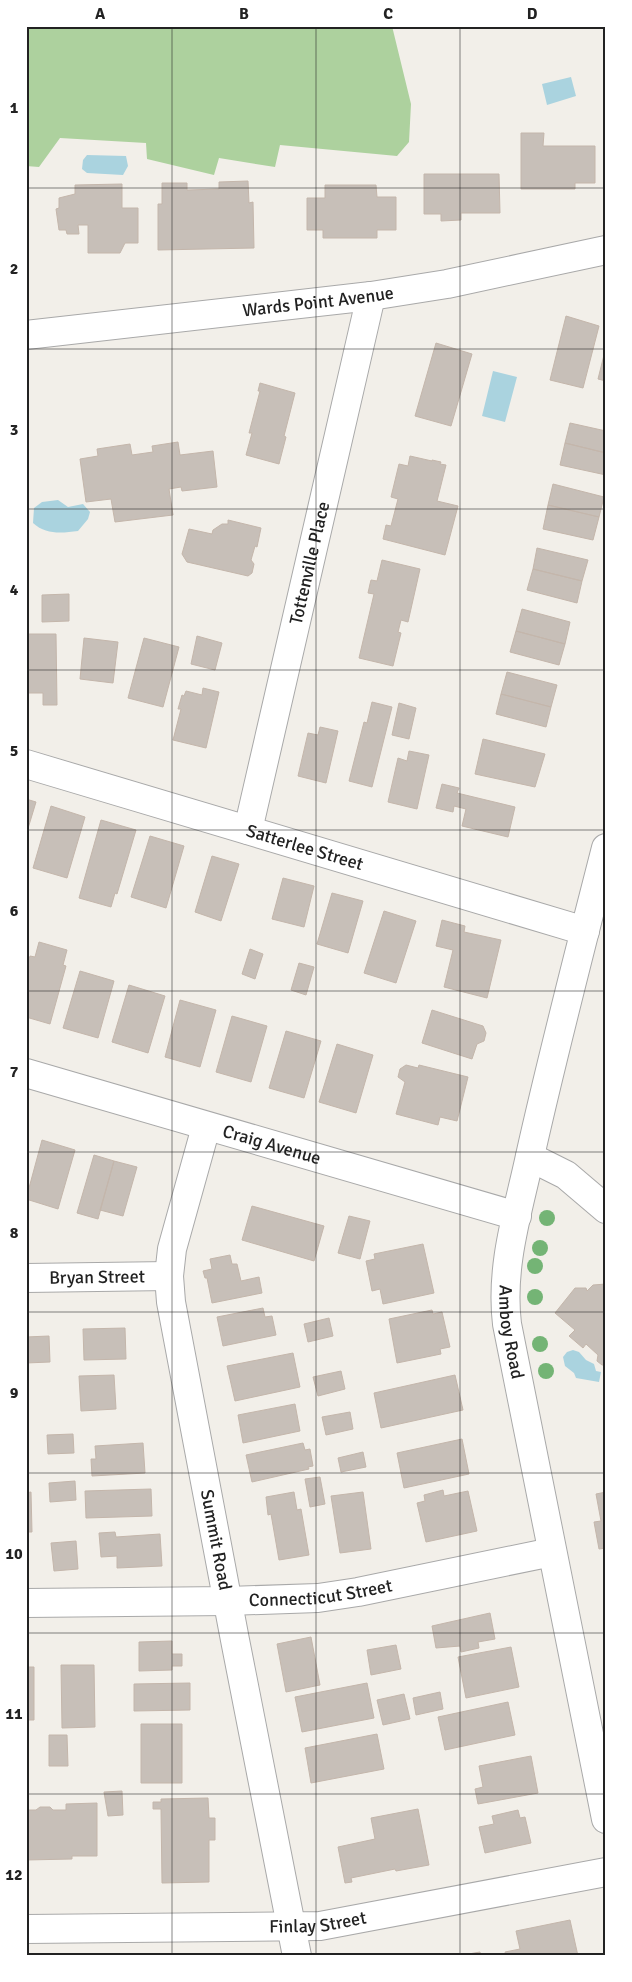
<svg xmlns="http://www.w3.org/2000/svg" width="632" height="1982" font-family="Signika,sans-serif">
  <rect width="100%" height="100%" fill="#f2efe9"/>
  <path fill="#add19e" d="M26,26H392L411,104L409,142L397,156L280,145L275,167L219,158L214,175L147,159L146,143L60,138L39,167L26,166Z"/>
  <path fill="#aad3df" d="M571,77L576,96L547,105L542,84Z
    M87,155L126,156L128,166L123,175L87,173L82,169L83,160Z
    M493,371L517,377L505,422L482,416Z
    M58,500L68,507L83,504L90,512L88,519L78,531C62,533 46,535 33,523L34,508L42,502Z
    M573,1350L579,1352L586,1360L594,1364L596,1371L601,1372L599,1382L576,1378L574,1373L565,1366L563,1357L567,1352Z"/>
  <path fill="#c7bfb8" stroke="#c4b6ab" d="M521,133H544L543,146H595V183H575V189H521Z
    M424,174H499L500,213H461V220L441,221V214H424Z
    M248,181L249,203L253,202L254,248L158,250V204H162V183H187V190L219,189V182Z
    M122,184V208H138V243H125L120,253H88V225H78L79,234H67L66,230H59L56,209L59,208V198L75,194V185Z
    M325,185H376L377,197H396V230H377V238H323V230H307V198H325Z
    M566,316L599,326L583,388L550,380Z
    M436,343L472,354L451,426L415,416Z
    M606,347V381L598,379Z
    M260,383L295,393L284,436L286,437L279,464L246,455L252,433H249L260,391H258Z
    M570,423L606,431V453L565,443Z
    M178,442L180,455L213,451L217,487L182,491L181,487L169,489L173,515L115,522L111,499L86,502L80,459L98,456L97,449L130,444L132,455L153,452L152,446Z
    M565,443L606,453V475L560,465Z
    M410,456L432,461V460L441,462L440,464L446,465L437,501L458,506L445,555L383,539L386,525L391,526L398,499L391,497L399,464L408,466Z
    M553,484L604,497L599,517L548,505Z
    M548,505L599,517L593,540L543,529Z
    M228,520L261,528L257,547L255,546L251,560L254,564L252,573L248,576L187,562L182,554L189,529L212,534L213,530L222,524H228Z
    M537,548L588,560L582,581L533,569Z
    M382,560L420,569L408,622L401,620L398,632L401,633L393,666L359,658L374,594L368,593L370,584L371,580L377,581Z
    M533,569L582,581L577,603L527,590Z
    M69,594V621L42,622V595Z
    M522,609L570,622L565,644L516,631Z
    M516,631L565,644L559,665L510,652Z
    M26,634H56L57,705H43V693H26Z
    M197,636L222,643L215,670L191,664Z
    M84,638L118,642L113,683L80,679Z
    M144,638L179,647L163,707L128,698Z
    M507,672L557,685L551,707L501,694Z
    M203,688L219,692L206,748L173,740L181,709H178L182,695L184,696L186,691L202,695Z
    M501,694L551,707L546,727L496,714Z
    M372,702L392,707L372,787L349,781L364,722L367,723Z
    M399,703L416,708L409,739L392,735Z
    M320,727L338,731L326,783L298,776L308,733L318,735Z
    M483,739L545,754L535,787L475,774Z
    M409,751L429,755L417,809L388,802L398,758L407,761Z
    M442,784L459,788L457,793L515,807L508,837L462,826L466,809L454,806L453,812L436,808Z
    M26,799L36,802L26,835Z
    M51,806L85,817L67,878L33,868Z
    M101,820L136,830L117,894L115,893L111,907L79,898Z
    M150,836L184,846L166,908L131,897Z
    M212,856L239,864L221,921L195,912Z
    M283,878L314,886L304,927L272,919Z
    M332,893L363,901L348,953L317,944Z
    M384,911L416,921L396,983L364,973Z
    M442,920L465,926L464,932L501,940L487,998L444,987L453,950L436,946Z
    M39,942L67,950L63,965L66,966L50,1024L26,1017V968L30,956L35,957Z
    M250,949L263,954L255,979L242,974Z
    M299,963L314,967L306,995L291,990Z
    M80,971L114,981L98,1038L63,1028Z
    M129,985L165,996L148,1053L112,1042Z
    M180,1000L216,1010L200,1067L165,1057Z
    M432,1010L483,1026L486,1033L484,1041L477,1044L472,1059L422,1043Z
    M232,1016L267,1026L251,1082L216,1072Z
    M286,1031L321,1041L304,1098L269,1088Z
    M337,1044L373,1055L356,1113L319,1102Z
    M406,1065L418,1068L419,1065L468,1077L457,1121L440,1117L438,1125L396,1114L405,1082L398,1077L400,1069Z
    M42,1140L75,1150L58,1209L26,1199Z
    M94,1155L114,1161L98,1219L77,1213Z
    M114,1161L137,1167L123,1216L100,1210Z
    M252,1206L324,1226L314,1261L242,1240Z
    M349,1216L370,1221L360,1259L338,1253Z
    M423,1244L434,1293L383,1304L380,1289L372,1291L366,1261L375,1259L374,1254Z
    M230,1255L232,1264H237L241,1281L259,1277L262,1293L212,1303L207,1278H205L203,1271L212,1269L210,1259Z
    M606,1284V1365H602L597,1361L598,1355L586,1344L583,1348L569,1336L575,1330L555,1313L575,1288H586L587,1291L593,1285Z
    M263,1308L265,1317L272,1316L276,1335L223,1346L217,1317Z
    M432,1310L433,1314L442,1312L450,1347L440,1349L441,1354L397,1363L389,1319Z
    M329,1318L333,1336L308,1342L304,1324Z
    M125,1328L126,1359L84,1360L83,1329Z
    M49,1336L50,1362L26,1363V1337Z
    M293,1353L300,1387L235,1401L227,1366Z
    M341,1371L345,1389L318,1396L313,1377Z
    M114,1375L116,1409L81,1411L79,1376Z
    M455,1375L463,1410L381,1428L374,1393Z
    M295,1404L300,1431L243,1443L238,1415Z
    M350,1412L353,1429L326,1435L322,1417Z
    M73,1434L74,1453L48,1454L47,1435Z
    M462,1439L469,1474L404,1488L397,1453Z
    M143,1443L145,1473L92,1476L91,1459H96L95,1446Z
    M303,1443L305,1450L310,1449L313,1466L308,1467L309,1469L252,1482L246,1455Z
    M363,1452L366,1467L341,1472L338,1458Z
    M320,1477L325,1504L310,1507L305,1479Z
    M75,1481L76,1500L50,1502L49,1483Z
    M151,1489L152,1516L86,1518L85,1491Z
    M443,1490L444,1496L468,1491L477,1531L426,1542L417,1503L425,1501L424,1495Z
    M31,1492L32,1532H26V1493Z
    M294,1492L297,1510L301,1509L309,1555L279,1560L271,1514L268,1515L266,1497Z
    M363,1492L371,1549L340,1553L331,1496Z
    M606,1492V1548L599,1549L594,1522L601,1521L596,1494Z
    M115,1532L116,1537L160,1534L162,1566L117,1568V1556L101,1557L99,1533Z
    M76,1541L78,1569L54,1571L51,1543Z
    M490,1613L495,1639L478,1642L479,1648L461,1652L460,1646L436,1648L432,1626Z
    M311,1637L320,1685L286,1692L277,1644Z
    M172,1641V1654H182V1666H172V1670L139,1671V1642Z
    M396,1645L401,1669L371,1675L367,1650Z
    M511,1647L519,1687L466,1698L458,1657Z
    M61,1665H94L95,1727L62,1728Z
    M26,1667H34V1720H26Z
    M190,1683V1710L134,1711V1684Z
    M367,1683L374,1718L302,1732L295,1697Z
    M440,1692L443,1709L416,1715L413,1698Z
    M404,1694L410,1719L383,1725L377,1700Z
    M508,1702L515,1735L445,1750L438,1717Z
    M141,1724H182V1783H141Z
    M377,1734L384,1769L311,1783L305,1748Z
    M49,1735H67L68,1766H49Z
    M531,1756L538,1793L478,1804L475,1789L483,1787L479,1766Z
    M122,1791L123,1815L108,1816L104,1792Z
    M208,1798L209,1818H215V1840H209V1882L162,1883L161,1809H153V1802H161V1799Z
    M97,1803V1856H72V1859L26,1860V1810H36L40,1807H50L53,1810H66V1804Z
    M418,1809L429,1865L396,1871L395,1869L351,1878L352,1882L345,1883L338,1847L375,1839L371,1818Z
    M518,1810L520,1818L525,1817L531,1843L485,1853L479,1827L494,1824L492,1816Z
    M570,1920L578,1956H506L505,1952L520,1949L516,1931Z
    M480,1952L481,1956L463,1955Z"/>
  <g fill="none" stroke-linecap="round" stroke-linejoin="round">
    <g stroke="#a9a9a9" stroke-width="30">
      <g id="minor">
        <path id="s1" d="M26,335L371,296L447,284L606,250"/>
        <path id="s2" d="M26,764L585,931"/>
        <path id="s3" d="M248,830L371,296"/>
        <path id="s4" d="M26,1073L517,1216"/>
        <path id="s5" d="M206,1127L172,1249L169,1276L171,1302L235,1640L297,1956"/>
        <path d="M530,1157L566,1175L606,1209"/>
        <path id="s6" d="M26,1278L169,1276"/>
        <path id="s7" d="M26,1603L228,1601L318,1598L358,1592L552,1552"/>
        <path id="s8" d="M26,1929L320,1926L606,1872"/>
      </g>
    </g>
    <g stroke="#a9a9a9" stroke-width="30">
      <g id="tertiary">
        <path id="s9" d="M606,848C580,950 553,1053 530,1156C518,1212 500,1266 507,1324L606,1819"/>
      </g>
    </g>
    <use href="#minor" stroke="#fff" stroke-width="28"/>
    <use href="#tertiary" stroke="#fff" stroke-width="28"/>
  </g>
  <g fill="#74b475">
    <circle cx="547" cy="1218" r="8"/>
    <circle cx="540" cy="1248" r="8"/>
    <circle cx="535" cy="1266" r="8"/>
    <circle cx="535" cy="1297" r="8"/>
    <circle cx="540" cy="1344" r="8"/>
    <circle cx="546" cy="1371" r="8"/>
  </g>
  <path fill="none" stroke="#222" stroke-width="1" stroke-opacity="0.55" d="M172,26V1956M316,26V1956M460,26V1956M26,188H606M26,349H606M26,509H606M26,670H606M26,830H606M26,991H606M26,1152H606M26,1312H606M26,1473H606M26,1633H606M26,1794H606"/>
  <g text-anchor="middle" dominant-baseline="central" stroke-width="4" stroke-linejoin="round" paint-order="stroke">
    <g font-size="18" fill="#222" stroke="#fff">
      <text stroke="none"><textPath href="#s1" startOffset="294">Wards Point Avenue</textPath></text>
      <text stroke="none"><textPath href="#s3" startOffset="274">Tottenville Place</textPath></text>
      <text stroke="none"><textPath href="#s2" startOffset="291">Satterlee Street</textPath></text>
      <text stroke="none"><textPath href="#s4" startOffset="256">Craig Avenue</textPath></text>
      <text stroke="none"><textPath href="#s6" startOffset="71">Bryan Street</textPath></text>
      <text stroke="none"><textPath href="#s9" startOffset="496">Amboy Road</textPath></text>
      <text stroke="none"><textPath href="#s5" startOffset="422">Summit Road</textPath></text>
      <text stroke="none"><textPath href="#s7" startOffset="295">Connecticut Street</textPath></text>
      <text stroke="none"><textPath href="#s8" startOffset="292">Finlay Street</textPath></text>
    </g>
  </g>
  <rect width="632" height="1982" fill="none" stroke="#ffffff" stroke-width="55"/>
  <rect x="28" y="28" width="576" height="1926" fill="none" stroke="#222" stroke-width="2"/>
  <g font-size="16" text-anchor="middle" font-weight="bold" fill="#222">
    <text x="100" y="19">A</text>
    <text x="244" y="19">B</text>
    <text x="388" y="19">C</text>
    <text x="532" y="19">D</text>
    <text x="14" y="113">1</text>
    <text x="14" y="274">2</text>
    <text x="14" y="435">3</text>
    <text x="14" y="595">4</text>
    <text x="14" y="756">5</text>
    <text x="14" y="916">6</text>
    <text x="14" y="1077">7</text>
    <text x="14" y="1238">8</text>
    <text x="14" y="1398">9</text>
    <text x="14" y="1559">10</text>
    <text x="14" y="1719">11</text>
    <text x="14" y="1880">12</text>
  </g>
</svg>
